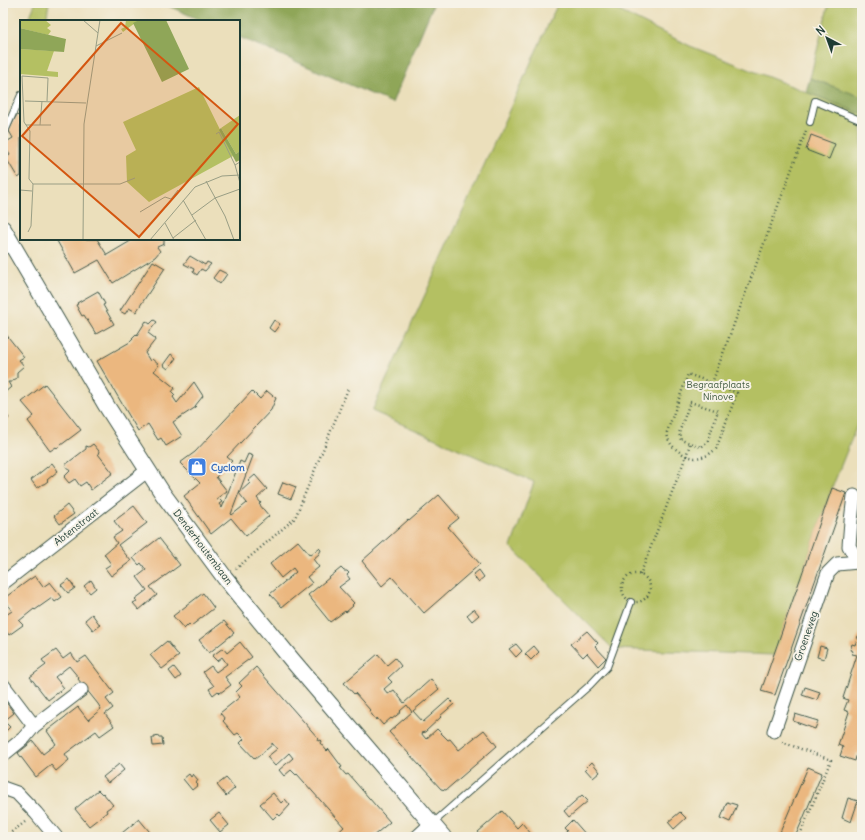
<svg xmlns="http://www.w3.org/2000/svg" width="865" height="840" font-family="Delius,sans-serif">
  <rect width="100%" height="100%" fill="#f7f3e8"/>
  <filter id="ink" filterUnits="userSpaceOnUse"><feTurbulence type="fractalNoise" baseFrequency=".025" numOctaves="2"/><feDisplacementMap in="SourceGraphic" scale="8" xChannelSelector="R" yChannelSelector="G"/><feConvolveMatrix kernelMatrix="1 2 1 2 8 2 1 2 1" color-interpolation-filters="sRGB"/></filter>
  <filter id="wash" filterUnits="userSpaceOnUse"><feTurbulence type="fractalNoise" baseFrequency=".012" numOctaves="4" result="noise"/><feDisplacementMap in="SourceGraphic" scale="16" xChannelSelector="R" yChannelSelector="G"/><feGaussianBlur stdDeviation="0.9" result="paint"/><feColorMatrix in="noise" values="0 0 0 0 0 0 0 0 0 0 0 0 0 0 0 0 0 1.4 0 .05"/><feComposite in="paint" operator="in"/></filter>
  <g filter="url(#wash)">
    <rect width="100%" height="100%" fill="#ebdfbb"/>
    <path fill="#b4c062" stroke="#6a7e4b" d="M34,3H49L46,21H28L35,4Z
      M558,3H603L690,46L862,114V413L832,488L774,655L613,649L511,547L534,482L372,411Z
      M829,3H862V97L810,78Z"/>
    <path fill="#8fa658" stroke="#577246" d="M162,3H434L392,103L239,37V21H202Z
      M810,78L862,97V114L806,92Z"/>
    <g id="blocks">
      <path fill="#ebb77f" d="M19,115L21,118V176L18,178L6,158L10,155L3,144L13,138L9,131L16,116Z
        M811,135L835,144L829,159L806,150Z
        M60,239H97L107,255L134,239H164V244L157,247L160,251L155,257L113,283L99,260L75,273L57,241Z
        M190,256L205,265L207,262L211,264L205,271L201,269L197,275L193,272L194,269L184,264Z
        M153,261L165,268L136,312L129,308L125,314L120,311Z
        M219,270L227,274L220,284L213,278Z
        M98,291L105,304L103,305L114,324L96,334L84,315L82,316L76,305L78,304L77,303Z
        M154,320L157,322L148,333L156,339L145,353L150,361L152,359L159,365L154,371L175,388L172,392L175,395L173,397L177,403L194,382L203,396L195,406L196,407L173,422L182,436L166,446L161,438L158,440L148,424L138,431L97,361L130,342L133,339L132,338L136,334L137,335L146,321L150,324Z
        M274,320L280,324L274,332L269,328Z
        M5,333L24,357L19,360L24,366L17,372V378L11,382H8L11,387L3,394V335Z
        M171,354L176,358L168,369L163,365Z
        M45,384L81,430L57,448L56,447L50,451L28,421L34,416L22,402Z
        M252,391L260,399L267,391L273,396L276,398L271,410L227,457L232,461L216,477L227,491L216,499L217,500L219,499L222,502L219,504L222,508L240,461L244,463L248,454L253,456L231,514L232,515L247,503L239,493L250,483L248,481L255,475L267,489L257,498L261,503L259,504L269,516L246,536L231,518L211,534L184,496L200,483L180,463L195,452Z
        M3,410L9,418L3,423Z
        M93,444L99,451L98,454L113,473L91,490L86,482L80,486L75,479L69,483L64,477L70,471L65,465L86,449V446L89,447Z
        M52,463L58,471L47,480L48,481L44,484H43L37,488L31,480Z
        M283,482L296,487L291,499L278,494Z
        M832,488L846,493L775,695L761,691Z
        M439,495L459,518L448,527L480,564L424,613L392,577L382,586L362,561L408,520L409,521Z
        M67,505L74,514L60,524L54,516Z
        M134,506L147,523L118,545L131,561L111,576L105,568L111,564L104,554L117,543L113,537L122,531L114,521Z
        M159,538L180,565L150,587L157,595L139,610L133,603L137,601L135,599L147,590L137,577L146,570L141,563L139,565L133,558Z
        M298,541L310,555L319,548L321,550L319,554L313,559L319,567L307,577L312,583L282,607L270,594L296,572L293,568L281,578L270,564Z
        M341,568L344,571H347L349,573L347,575L350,579L339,587L354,603L352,605L353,606L346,612L345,611L330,622L308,595Z
        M479,570L484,577L478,582L473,575Z
        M35,576L43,587L50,582L62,597L55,602L52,598L35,610L34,609L19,621L23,625L9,635L6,631L3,633V617L12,611L3,599L29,580Z
        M69,579L75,588L68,593L61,585Z
        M91,580L96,588L90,593L84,586Z
        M203,593L214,608L191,626L189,624L184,629L173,616Z
        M474,609L479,615L472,621L467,615Z
        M92,614L100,625L93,630L85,620Z
        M224,621L234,633L209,653L199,640Z
        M862,628V707L860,712L862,713V754L857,753L855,761L840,756L843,747L838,745L849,712L844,710L848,700L843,698L857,655L852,654L853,651L850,650L852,644L855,645L858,636H859Z
        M587,631L598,643L595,646L606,658L598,666L587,653L583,657L571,644Z
        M167,641L179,656L162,669L150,655Z
        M240,642L252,657L225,677L231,685L220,693L218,691L213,695L209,689L214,686L203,672L211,666L216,672L227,664L222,657L217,661L212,656L223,648L227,653Z
        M516,644L522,651L516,657L509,649Z
        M534,646L539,652L531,660L525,654Z
        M820,646L827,648L824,659L817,657Z
        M56,650L63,659L71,653L77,662L86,656L114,693L106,699L113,708L105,714L114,726L100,736L96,731L65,754L69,760L56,771L51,765L36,777L18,753L33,741L43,754L56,744L47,731L78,707L88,720L101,709L98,704L78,679L79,678L69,666L55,677L64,688L48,700L30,677L46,665L42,660Z
        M378,654L387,665L395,658L401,666L388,678L392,682L384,689L388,694L394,690L404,703L431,679L439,689L413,711L423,722L449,699L454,704L440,716L441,717L425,732L421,733L426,739L437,729L448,740L450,739L459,750L484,730L497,746L446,790L441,789L389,732L412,712L407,705L400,711L401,712L392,719L391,718L383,725L377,718L376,720L369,711L370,710L355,693L354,694L344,683Z
        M174,667L181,676L176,680L169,671Z
        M256,667L318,738L317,739L318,741L320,740L321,741L320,743L327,751L329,749L330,751L342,767L340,768L346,775L348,774L390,822L372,837H333L344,827L297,774L296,775L291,770L284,776L279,770L293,758L289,753L275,766L267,757L277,749L272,743V745L255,759L240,743L244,739L238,733L235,735L223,721L225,719L220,713L240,697L236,692L242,686L239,683Z
        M805,687L820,692L817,700L802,695Z
        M3,698L14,713L4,721L10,727L6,731L3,727Z
        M795,714L818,721L815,729L793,721Z
        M158,735V737H162L163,745L153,746L152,738H155V736Z
        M592,762L600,772L593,778L585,769Z
        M119,764L124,770L108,783L103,777Z
        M808,767L822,773L803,819L795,837H778Z
        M189,774L191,777L193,774L198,780L196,783L198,785L192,790L183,779Z
        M226,778L235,788L226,796L217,785Z
        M98,790L102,794L103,793L113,805L106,810L107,812L89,826L75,809Z
        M273,793L281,803L285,799L290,805L280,816L278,814L273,819L260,804Z
        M582,795L588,801L569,817L564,811Z
        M848,798L858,801L851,822L842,818Z
        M727,802L737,805L730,822L721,818Z
        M502,811L517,828L522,823L532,835L530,837H482L478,832Z
        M680,812L686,818L674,829L668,822Z
        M219,813L229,825L220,832L210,820Z
        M139,819L154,837H117L122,833Z
        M573,820L588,837H567L565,834L568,831L565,828Z"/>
    </g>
  </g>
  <g filter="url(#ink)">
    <use href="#blocks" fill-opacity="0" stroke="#3e5548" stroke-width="1"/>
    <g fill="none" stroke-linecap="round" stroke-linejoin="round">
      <g stroke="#3e5548" stroke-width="8">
        <path id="service" d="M810,122L815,101L862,121
          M3,136L21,95
          M433,823L590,685L607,667L631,602"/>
      </g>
      <g stroke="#3e5548" stroke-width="15">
        <path id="minor" d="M3,583L148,470
          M3,685L34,726
          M774,731L828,573L837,564L858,562L849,546L851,521L854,496
          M3,755L24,738L34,726L81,690
          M3,788L17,793L36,813L56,837
          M417,837L431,824"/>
      </g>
      <g stroke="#3e5548" stroke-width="18">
        <path id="tertiary" d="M3,229L106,405L163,494L225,578L292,660L443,837"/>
      </g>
      <path stroke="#3e5548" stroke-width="2.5" stroke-dasharray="1 3" stroke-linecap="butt" d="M690,402L718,411L707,443L701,447L681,440L679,433Z
        M690,444L686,456C675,449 668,445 667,432L688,374L712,383L806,131
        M236,569L295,518L348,389
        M622 588a14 14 0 1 1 28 0a14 14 0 1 1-28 0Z
        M640,575L686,456L695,458L702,457L708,455L716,449L737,393L712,383
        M782,742L831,760L799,837
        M5,837L25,822"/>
      <use href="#service" stroke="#fff" stroke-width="6"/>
      <use href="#minor" stroke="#fff" stroke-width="13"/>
      <use href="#tertiary" stroke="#fff" stroke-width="16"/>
    </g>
  </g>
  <defs>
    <g id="shop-square" transform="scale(1)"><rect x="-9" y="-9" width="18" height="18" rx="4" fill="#3f7fe0" stroke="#f7f3e8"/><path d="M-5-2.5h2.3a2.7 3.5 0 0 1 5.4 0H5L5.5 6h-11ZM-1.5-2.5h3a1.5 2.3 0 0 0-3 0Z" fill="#fff"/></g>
  </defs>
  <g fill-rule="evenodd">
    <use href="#shop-square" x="197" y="467"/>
  </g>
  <g text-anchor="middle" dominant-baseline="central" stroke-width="4" stroke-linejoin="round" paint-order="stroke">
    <g font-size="10" fill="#3d573d" stroke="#f7f3e8">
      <text x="718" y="384">Begraafplaats<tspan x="718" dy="12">Ninove</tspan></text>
    </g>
    <g font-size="10" font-weight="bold" fill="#366cbe" stroke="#f7f3e8" text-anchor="start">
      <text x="211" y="467">Cyclom</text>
    </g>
    <g font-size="10" fill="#1f3d34" stroke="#f7f3e8">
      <text transform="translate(76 527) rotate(-38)">Abtenstraat</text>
      <text transform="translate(203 547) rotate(53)">Denderhoutembaan</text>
      <text transform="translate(806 636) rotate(-71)">Groeneweg</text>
    </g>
  </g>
  <g transform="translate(20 20)">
    <rect width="220" height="220" fill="#ebdfbb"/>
    <path d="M0,0H25L31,5L27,8L31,11L28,15L0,8ZM106,0H119L103,12L101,9L105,7ZM0,29L34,31L27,51L38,52V57L0,54ZM179,67L213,136L129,182L107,162L106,136L116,130L103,102ZM220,95V131L216,134L201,108Z" fill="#b4c062"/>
    <path d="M119,0H146L169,49L142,62L113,3ZM0,8L46,19L44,32L0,29ZM201,108L216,134L220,131V140L216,142L199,110Z" fill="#8fa658"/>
    <path fill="none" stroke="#999e85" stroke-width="1" d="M63,0L78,13M76,26L102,13M5,81L66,83M6,105H31M20,105L22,81M196,114L199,112L215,145M220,142L215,145L220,163M186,161L205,196L214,220M13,164L9,159L10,111L4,102L2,56L28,58L27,81M0,170L12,171M163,180L186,220M120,192L145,177L151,179L158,170M172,195L195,178L220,169M145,203L154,220M8,212L11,206L13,164H100L115,158M153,218L176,200M63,220L64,104L80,0M130,220L175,167L202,156L220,155"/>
    <path fill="#d45610" fill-opacity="0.15" stroke="#d45610" stroke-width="2" d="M101,3L218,104L119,217L2,116Z"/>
    <rect width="220" height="220" fill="none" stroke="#1f3d34" stroke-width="2"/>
  </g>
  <rect width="865" height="840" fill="none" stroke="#f7f3e8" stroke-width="16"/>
  <g transform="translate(827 38) rotate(319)" stroke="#f7f3e8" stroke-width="3" paint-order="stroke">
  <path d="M0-3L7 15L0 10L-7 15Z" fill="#1f3d34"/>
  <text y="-6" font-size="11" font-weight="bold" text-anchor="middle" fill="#1f3d34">N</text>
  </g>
</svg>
